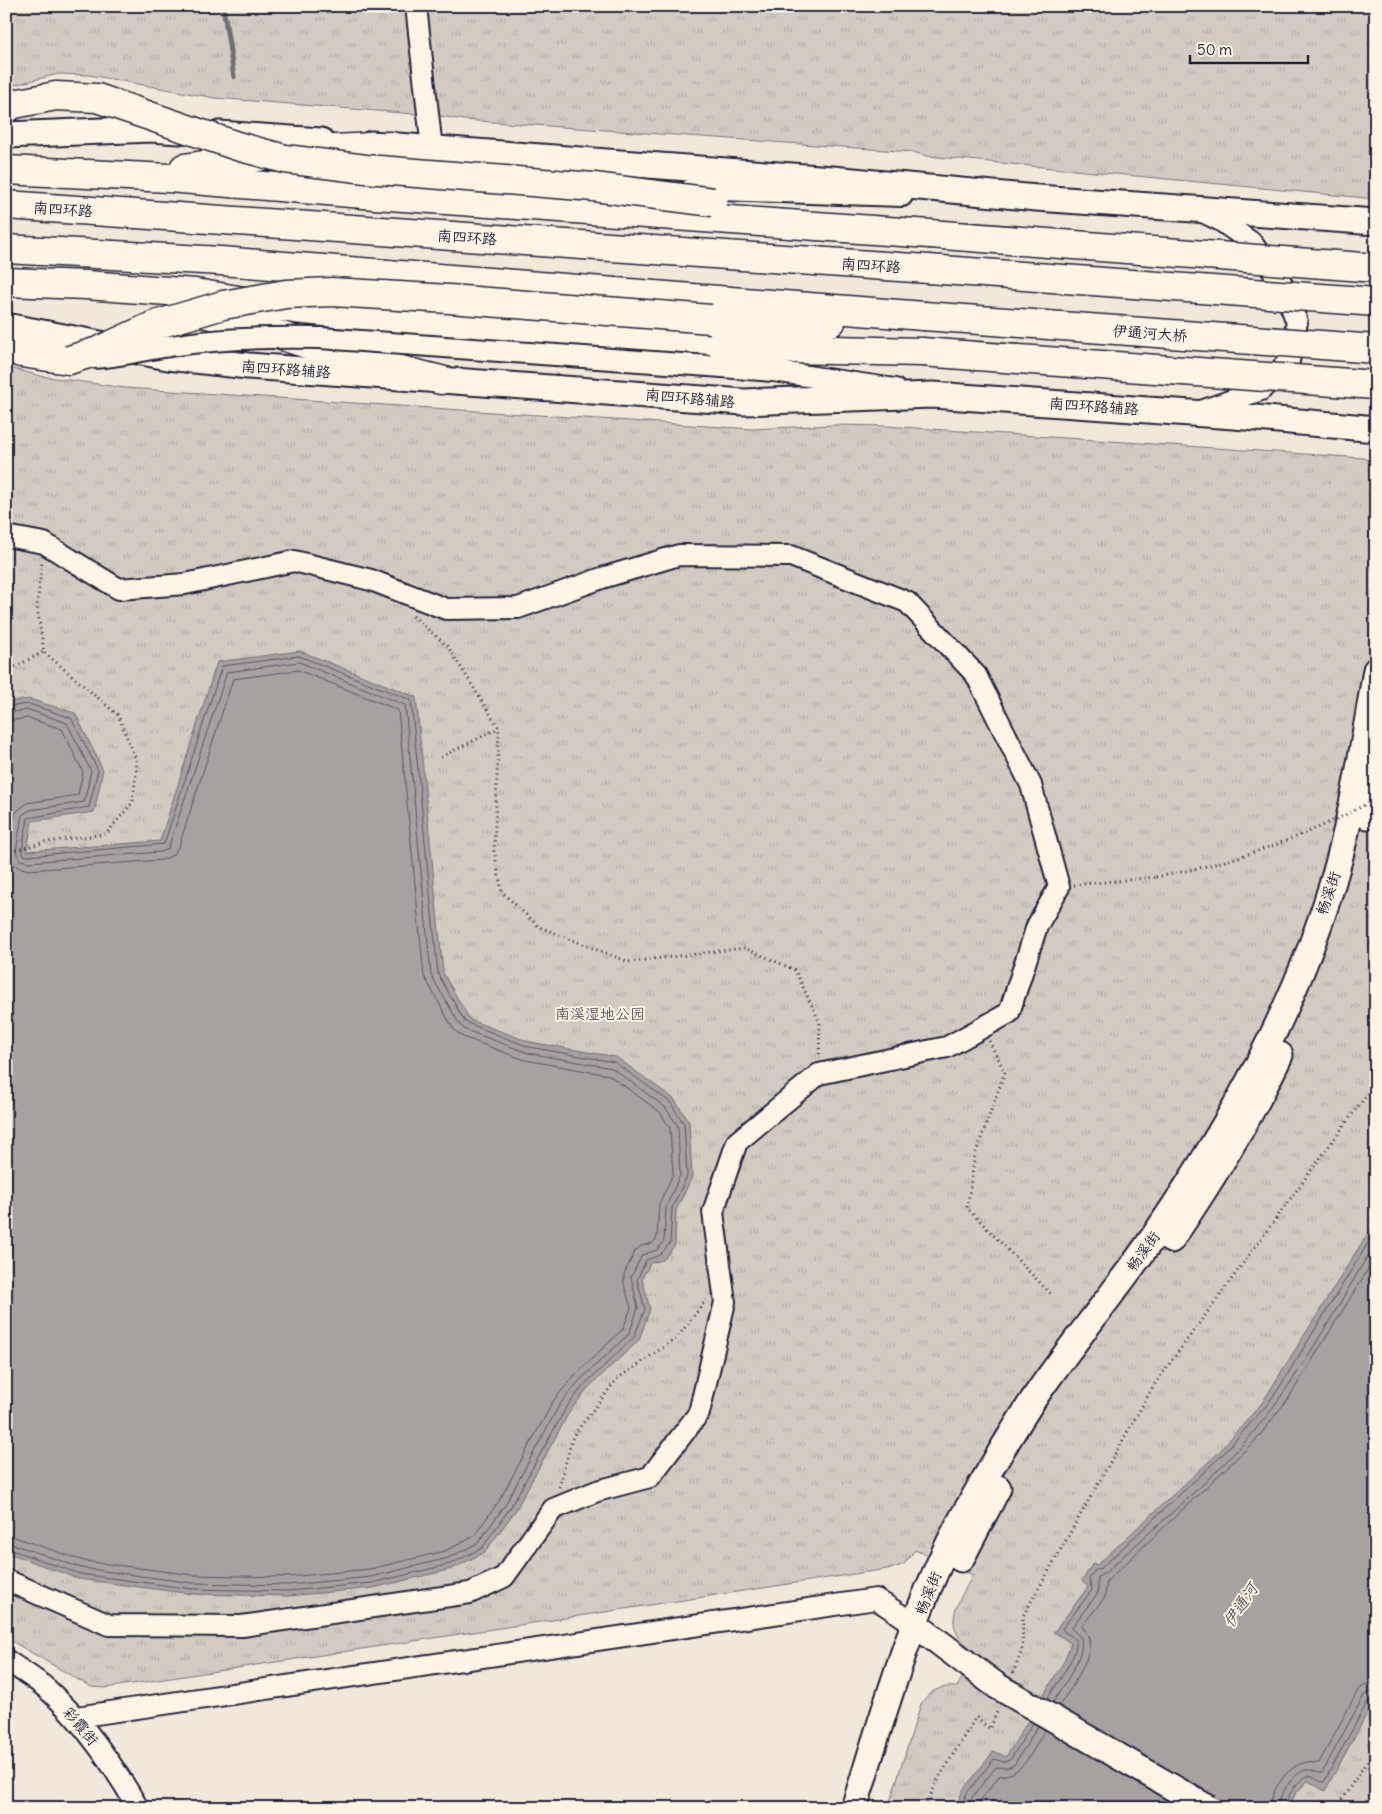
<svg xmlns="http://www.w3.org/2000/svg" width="1382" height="1814" font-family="Delius,'LXGW WenKai TC',sans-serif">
  <defs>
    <pattern id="park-tufts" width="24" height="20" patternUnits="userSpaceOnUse" patternTransform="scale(1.25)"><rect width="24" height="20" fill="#d1cbc3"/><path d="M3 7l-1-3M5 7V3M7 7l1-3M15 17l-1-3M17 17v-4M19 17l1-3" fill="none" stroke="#b3aea8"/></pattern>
  </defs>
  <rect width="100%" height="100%" fill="#efe8db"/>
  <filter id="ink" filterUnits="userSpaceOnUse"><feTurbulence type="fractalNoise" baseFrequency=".02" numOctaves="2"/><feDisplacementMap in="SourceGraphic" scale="10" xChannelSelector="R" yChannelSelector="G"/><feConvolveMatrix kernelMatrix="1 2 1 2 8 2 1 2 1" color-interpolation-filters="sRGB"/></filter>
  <g filter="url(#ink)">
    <path fill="url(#park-tufts)" stroke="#7a767f" d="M6,6H1376V199L927,156L913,152L464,120L440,116L215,98L89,75L58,74L6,87Z
      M6,367L41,376L125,388L752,429L834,425L886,426L1364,458L1376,464V1808H888L921,1704C930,1690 940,1686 957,1687L976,1652C939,1628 956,1606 973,1575L915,1550L904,1564L894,1568L105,1688L91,1687L6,1638Z"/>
    <path fill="#a6a2a2" stroke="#716f79" d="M300,651L416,697L443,973L470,1020L530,1042L616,1057L674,1099L689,1122L692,1177L676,1210L675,1245L663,1260L650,1263L642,1279L650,1309L639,1340L588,1388L570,1411L515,1511L485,1552L452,1569L373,1588L288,1596L192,1594L79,1579L6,1552V702L29,699L75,713L103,770L94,812L32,821L27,851L160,841L217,662Z
      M1376,1220V1697L1325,1791L1308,1781L1296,1793L1288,1808H955L963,1790L994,1751L1006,1757L1063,1663L1071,1643L1054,1632L1088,1587L1082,1581L1093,1563L1097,1565L1218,1453L1262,1403Z"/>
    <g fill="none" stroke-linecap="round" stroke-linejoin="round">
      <path stroke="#575564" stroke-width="1" d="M6,707L29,704L71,718L98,770L89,807L28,818L22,850L24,855L28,856L164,844L222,666L299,656L411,700L438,974L465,1022L529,1047L614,1062L670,1102L684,1124L687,1176L672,1208L670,1243L660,1255L646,1260L637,1280L645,1309L634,1337L584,1385L566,1408L510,1508L482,1548L450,1564L372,1583L288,1591L193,1589L80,1574L6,1548
        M6,713L29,710L67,723L91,771L84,802L30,810L22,815L16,852L20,860L28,862L161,852L168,849L227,672L299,662L405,705L431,975L460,1025L466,1030L528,1053L612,1068L665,1107L678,1126L680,1175L666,1207L664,1241L657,1250L642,1255L631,1277L638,1308L629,1334L580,1380L560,1404L505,1505L478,1543L448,1558L371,1577L288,1585L193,1583L82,1568L6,1542
        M6,721L28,718L62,729L83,772L78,795L27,803L15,813L9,855L16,866L28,870L162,860L173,855L179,846L233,679L298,670L398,710L424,976L454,1030L463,1037L525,1060L609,1075L660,1112L670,1128L673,1174L659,1204L657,1238L653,1243L641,1246L635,1251L624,1274V1284L631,1308L623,1329L575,1375L554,1400L499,1501L473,1537L445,1551L370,1569L288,1577L194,1575L84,1561L6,1534
        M1047,1699C1054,1688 1078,1655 1076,1642C1075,1636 1065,1634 1062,1629L1092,1590L1089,1579L1095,1570L1101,1568L1221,1456L1266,1406L1279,1388L1376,1230
        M1053,1702C1062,1688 1086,1655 1081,1638L1071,1628L1098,1593V1577L1105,1573C1153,1528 1209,1483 1252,1434C1301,1376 1337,1306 1376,1242
        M1059,1706C1069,1691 1093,1658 1089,1639C1088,1634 1084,1630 1082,1626L1105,1597L1107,1581L1257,1439L1290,1396L1376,1256
        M960,1808L967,1793L994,1759L1004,1762L1010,1760L1033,1723
        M967,1808L973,1796L996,1767L1007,1768L1014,1765L1038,1726
        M975,1808L999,1776C1025,1775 1032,1750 1045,1730
        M1270,1808C1270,1792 1287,1767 1303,1763C1308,1761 1314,1764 1319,1763L1358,1690L1366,1684L1376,1682
        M1277,1808C1278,1796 1294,1772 1306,1770C1312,1769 1317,1774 1322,1773L1364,1695L1376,1689
        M1284,1808C1285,1800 1300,1775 1309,1776C1315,1777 1318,1782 1324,1782L1369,1699L1376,1696"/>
      <path stroke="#716f79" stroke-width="5" d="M223,6L234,77"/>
      <g stroke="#22223b" stroke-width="24">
        <path id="minor" d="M416,6L432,149
          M691,189L902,196
          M709,366L773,371L895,389
          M1201,411L1261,390L1289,361L1297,322L1281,282L1251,242L1221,221L1201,211
          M6,536L44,543L119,589L185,584L294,561L371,580L446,609L518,608L602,578L679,555L791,556L907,602L976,675L1031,785L1059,887L1037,926L1009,1013L947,1047L819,1074L737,1142L713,1212L725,1302L699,1413L650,1477L597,1491L553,1509L504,1577L470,1593L242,1626L109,1625L6,1580
          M6,1660C20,1670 35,1678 47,1689C85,1723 113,1764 138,1808
          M76,1717L876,1599L916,1625"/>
      </g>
      <g stroke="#22223b" stroke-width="29">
        <path id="major" d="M219,134L321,141
          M6,135L151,129L179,131
          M371,144L832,179L1037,198L1376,222
          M6,326L168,357L248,366L744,402L933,395L1234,416L1376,429
          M1367,816L1376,778
          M1171,1240C1212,1180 1249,1121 1280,1055
          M961,1559L998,1488
          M916,1625L997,1686
          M854,1808C885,1709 915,1601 966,1511C989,1471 1013,1429 1039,1391C1076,1338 1119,1287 1156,1233C1233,1120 1302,996 1338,864C1355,800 1365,735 1376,670"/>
      </g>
      <g stroke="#22223b" stroke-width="31">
        <path id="highway" d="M184,168L297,151L391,146
          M6,170L169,178L375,195L930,234
          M6,205L928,269
          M6,249L221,261L924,316
          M6,282L86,285L195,293L294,309L540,333L749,348L922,352
          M190,310L232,320L341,355L441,380
          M711,319L773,324L831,322
          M6,346L21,353L69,360"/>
      </g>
      <path stroke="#22223b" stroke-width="3" stroke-dasharray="1 4" stroke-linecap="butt" d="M413,616L448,647L499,728L494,851L502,892L539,927L629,962L745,948L795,970L820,1023L819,1057
        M6,671L44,652
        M441,757L499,728
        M6,853L45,842L106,834L133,802L137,763L118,715L44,652L37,607L42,561
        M1074,885L1156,877
        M989,1041L1005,1072L975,1155L967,1208L1053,1296
        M559,1487L573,1436L617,1379L677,1338L706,1300
        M1013,1673L1022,1650L1023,1616L1154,1385L1376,1082
        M925,1808L937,1781L976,1717L990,1729L998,1709
        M1336,1808L1376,1748"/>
      <use href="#minor" stroke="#fcf5e5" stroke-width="20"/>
      <use href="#major" stroke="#fcf5e5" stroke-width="25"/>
      <use href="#highway" stroke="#fcf5e5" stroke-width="28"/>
      <g stroke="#22223b" stroke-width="24" stroke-linecap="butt">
        <path id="minor-bridge" d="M93,358C120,357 144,349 170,346C219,338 269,337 320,338L709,366"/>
      </g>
      <g stroke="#22223b" stroke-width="29" stroke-linecap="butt">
        <path id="major-bridge" d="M997,1686L1208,1808"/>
      </g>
      <g stroke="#22223b" stroke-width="31" stroke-linecap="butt">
        <path id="highway-bridge" d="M6,109L14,104L56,96L97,98L237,146L285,159L366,169L594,187L713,202
          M930,234L1376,268
          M928,269L1376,302
          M924,316L1376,349
          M922,352L1376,385
          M69,360L98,351L155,325L223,305L286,294L332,292L449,299L711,319"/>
      </g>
      <path stroke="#22223b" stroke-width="3" stroke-dasharray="1 4" stroke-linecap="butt" d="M1156,877C1234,863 1306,837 1376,799"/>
      <use href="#minor-bridge" stroke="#fcf5e5" stroke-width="20"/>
      <use href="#major-bridge" stroke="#fcf5e5" stroke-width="25"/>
      <use href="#highway-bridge" stroke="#fcf5e5" stroke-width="28"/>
    </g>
  </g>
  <g text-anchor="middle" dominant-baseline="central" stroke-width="4" stroke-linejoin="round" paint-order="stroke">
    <g font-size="15" fill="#22223b" stroke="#fcf5e5">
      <text transform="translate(63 209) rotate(4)">南四环路</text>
      <text transform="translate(467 237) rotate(4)">南四环路</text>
      <text transform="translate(871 265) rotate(4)">南四环路</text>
      <text transform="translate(1150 333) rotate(4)">伊通河大桥</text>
      <text transform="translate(286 369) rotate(4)">南四环路辅路</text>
      <text transform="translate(690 398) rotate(5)">南四环路辅路</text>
      <text transform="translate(1094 406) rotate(4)">南四环路辅路</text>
      <text transform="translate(1328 893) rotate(-71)">畅溪街</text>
      <text transform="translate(1143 1251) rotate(-54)">畅溪街</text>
      <text transform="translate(928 1593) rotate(-68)">畅溪街</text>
      <text transform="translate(81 1726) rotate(50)">彩霞街</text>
    </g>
    <g font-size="15" fill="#575564" stroke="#fcf5e5">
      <text x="600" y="1013">南溪湿地公园</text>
    </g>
    <g font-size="16" font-style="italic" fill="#575564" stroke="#fcf5e5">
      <text transform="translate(1240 1605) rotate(-56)">伊通河</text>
    </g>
  </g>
  <rect width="1382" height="1814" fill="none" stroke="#fcf5e5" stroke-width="25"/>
  <rect x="12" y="12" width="1357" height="1789" fill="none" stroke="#22223b" stroke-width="2" filter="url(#ink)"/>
  <path d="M1190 55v8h118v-8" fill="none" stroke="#22223b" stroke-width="2.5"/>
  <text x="1197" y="55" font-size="15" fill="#22223b" stroke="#fcf5e5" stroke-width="4" paint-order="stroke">50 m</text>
</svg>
